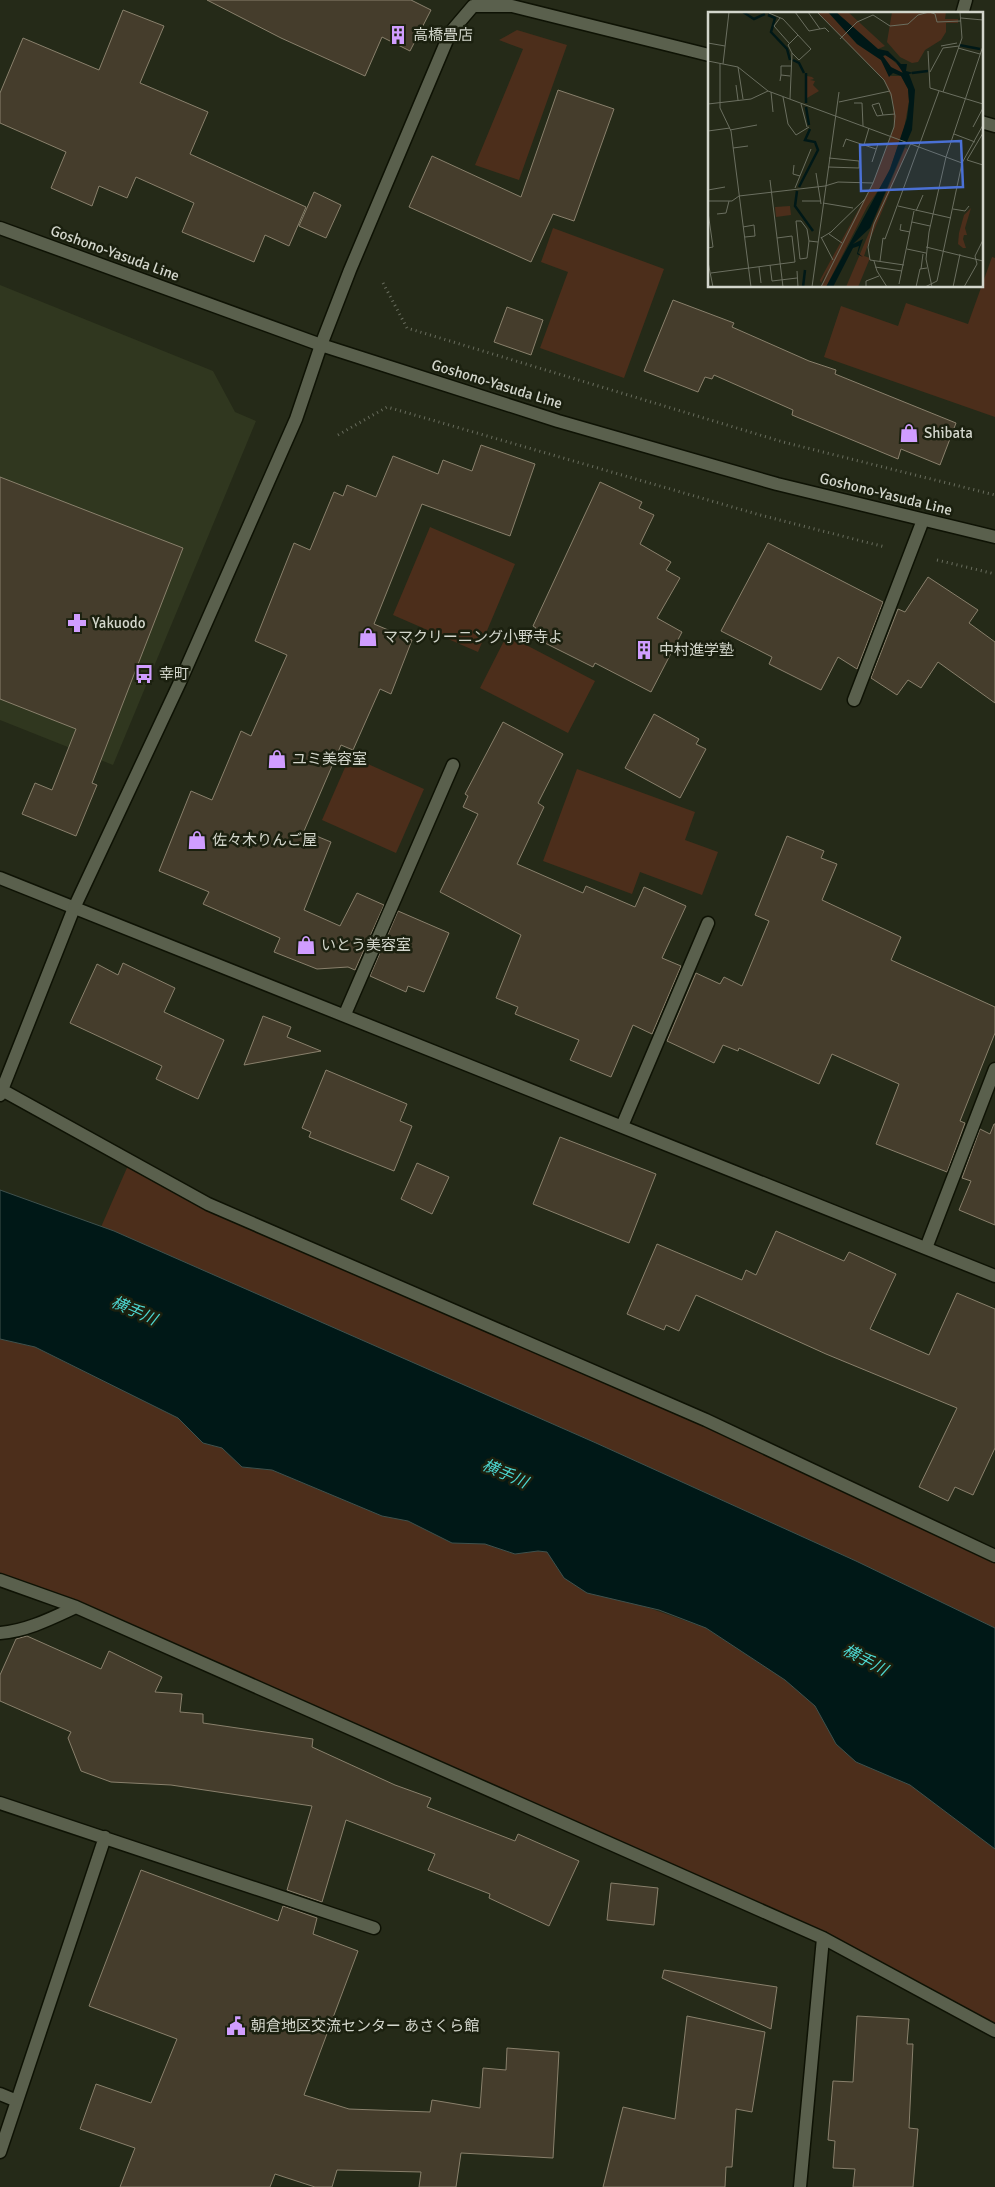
<svg xmlns="http://www.w3.org/2000/svg" width="995" height="2187" font-family="Signika,'Noto Sans JP',sans-serif">
  <rect width="100%" height="100%" fill="#252a18"/>
  <path fill="#30371f" d="M0,285L213,371L235,412L256,421L113,765L0,720Z"/>
  <path fill="#4c2e1b" d="M517,30L567,45L519,180L475,165L523,49L499,40Z
    M553,228L664,269L624,378L540,348L568,272L541,262Z
    M992,257L995,258V417L824,357L841,306L898,326L906,303L968,324Z
    M430,527L515,564L478,652L393,615Z
    M507,635L595,681L568,733L480,688Z
    M350,756L424,789L396,853L322,820Z
    M577,769L695,812L685,840L718,852L702,895L640,872L632,894L543,861Z
    M130,1161L208,1204L995,1556V1628L856,1561L596,1443L101,1227Z
    M0,1339L35,1347L178,1418L203,1443L222,1448L242,1467L272,1470L382,1516L408,1521L452,1543L485,1544L515,1554L538,1551L547,1552L564,1578L706,1628L785,1680L815,1706L836,1744L856,1762L910,1785L995,1849V2031L823,1938L0,1580Z"/>
  <path fill="#001817" stroke="#3f514d" d="M0,1190L114,1231L596,1443L856,1561L995,1628V1849L910,1785L856,1762L836,1744L815,1706L785,1680L706,1628L659,1610L587,1593L564,1578L547,1552L538,1551L515,1554L485,1544L452,1543L408,1521L382,1516L272,1470L242,1467L222,1448L203,1443L178,1418L35,1347L0,1339Z"/>
  <path fill="#453d2c" stroke="#89806c" d="M207,0H411L431,10L410,51L382,37L365,76L281,38Z
    M123,10L164,26L140,83L208,112L190,154L306,207L289,246L265,235L254,262L182,232L194,203L136,177L127,198L99,186L92,206L51,188L66,152L0,123V93L23,38L99,70Z
    M558,90L614,109L574,221L553,214L531,262L409,207L432,156L521,197Z
    M314,192L341,205L326,238L299,226Z
    M673,300L734,323L732,327L809,361L836,370L835,374L956,423L940,465L901,449L898,459L792,415L793,410L714,375L712,379L705,377L698,392L644,371Z
    M507,307L543,320L531,355L494,342Z
    M481,445L535,464L510,536L422,504L374,624L412,640L391,694L380,689L353,750L341,745L304,831L331,842L304,910L340,926L357,893L384,905L355,970L348,967L317,969L274,952L280,938L203,904L209,892L159,871L191,791L212,800L241,731L251,736L287,655L255,641L294,543L310,550L334,492L343,496L347,485L376,497L393,456L438,474L443,460L472,471Z
    M0,477L183,548L92,783L97,785L76,836L22,814L35,783L52,790L76,729L0,699Z
    M600,482L642,502L639,508L654,515L640,544L671,562L666,570L680,578L657,618L682,632L651,692L595,663L593,667L531,636L536,628L533,626Z
    M768,543L883,602L857,669L838,657L821,690L769,664L772,657L721,631Z
    M928,577L978,610L969,623L995,642V703L938,662L921,688L908,680L897,695L871,678L898,609L905,612Z
    M654,714L699,739L696,744L706,749L680,798L625,768Z
    M503,722L563,754L538,803L544,807L517,864L583,893L586,886L635,907L644,887L686,906L662,958L681,966L652,1034L633,1025L611,1077L570,1060L579,1040L515,1014L518,1007L496,998L521,935L440,892L478,814L463,807L468,796L465,794Z
    M787,836L824,851L821,858L837,864L822,900L901,937L891,960L995,1007V1033L960,1121L965,1123L947,1172L876,1144L899,1084L832,1054L819,1084L739,1048L738,1051L723,1045L714,1063L667,1041L696,973L720,984L724,977L742,986L769,921L755,915Z
    M398,911L449,933L424,992L408,986L406,992L370,976Z
    M123,963L175,988L164,1012L224,1040L198,1099L156,1079L162,1066L70,1023L97,964L118,975Z
    M263,1016L291,1027L287,1037L321,1051L244,1065Z
    M326,1070L407,1104L400,1121L412,1126L394,1171L309,1137L311,1132L302,1128Z
    M994,1124H995V1225L959,1210L971,1181L962,1178L980,1129L990,1134Z
    M560,1137L656,1174L629,1243L533,1204Z
    M417,1163L449,1177L432,1214L401,1199Z
    M776,1231L844,1261L849,1252L896,1274L870,1329L929,1355L957,1293L995,1309V1448L973,1495L955,1487L948,1501L919,1487L957,1408L826,1354L696,1295L679,1331L666,1325L664,1330L627,1314L657,1244L742,1280L746,1270L756,1275Z
    M27,1636L101,1669L109,1651L162,1677L155,1692L182,1694L180,1712L203,1714V1723L313,1739L312,1747L395,1785L431,1798L427,1807L515,1841L518,1834L579,1861L549,1926L489,1898L490,1894L428,1870L435,1854L346,1820L322,1902L287,1890L312,1806L171,1785L111,1782L81,1771L68,1738L71,1732L0,1701V1675L16,1639Z
    M141,1870L278,1921L283,1906L317,1918L313,1934L358,1951L304,2095L349,2109L430,2112L432,2100L480,2108L483,2068L506,2070L507,2048L559,2052L553,2158L461,2153L456,2187H419L421,2172L337,2170L332,2187H315L275,2174L270,2187H120L135,2148L80,2129L96,2084L151,2103L177,2039L89,2006Z
    M611,1883L658,1888L654,1925L607,1920Z
    M664,1970L777,1987L771,2029L662,1978Z
    M687,2016L765,2032L752,2112L736,2109L732,2167H726L725,2187H603L623,2107L675,2119Z
    M857,2016L909,2019L907,2044H913L909,2128L918,2129L913,2187H853L855,2169L833,2168L835,2141L828,2140L833,2081L853,2082Z"/>
  <g fill="none" stroke-linecap="round" stroke-linejoin="round">
    <g stroke="#0e1204" stroke-width="15">
      <path id="lane" d="M962,14L966,0"/>
    </g>
    <g stroke="#0e1204" stroke-width="15">
      <path id="street" d="M473,6H512L709,55
        M981,122L995,126
        M321,345L350,270L450,33L473,6
        M854,700L923,520
        M0,878L995,1276
        M345,1014L453,765
        M2,1090L208,1204L706,1420L995,1556
        M0,1095L74,908
        M622,1126L708,923
        M926,1248L995,1069
        M0,1580L76,1607L823,1938L995,2031
        M0,1633C27,1631 52,1618 76,1607
        M0,1803L374,1928
        M0,2094L17,2101
        M0,2152L105,1837
        M800,2187L823,1938"/>
    </g>
    <g stroke="#0e1204" stroke-width="15">
      <path id="secondary" d="M0,228L321,345L558,421L777,484L995,537
        M74,908L180,682L296,419L321,345"/>
    </g>
    <path stroke="#696d5e" stroke-width="3" stroke-dasharray="1 4" stroke-linecap="butt" d="M383,283L407,328L783,442L995,495
      M338,435L387,407L760,515L885,547
      M937,560L995,574"/>
    <use href="#lane" stroke="#5a604d" stroke-width="12"/>
    <use href="#street" stroke="#5a604d" stroke-width="12"/>
    <use href="#secondary" stroke="#5a604d" stroke-width="12"/>
  </g>
  <defs>
    <g id="building-bare" transform="scale(1.5)"><path d="M-4-6H4V6H1V3H-1V6H-4ZM-2.5-4.3h1.7v1.8h-1.7ZM.8-4.3h1.7v1.8H.8ZM-2.5-1h1.7V.8h-1.7ZM.8-1h1.7V.8H.8Z" fill="#d09dff" stroke="#1b200f" stroke-width="2.5" paint-order="stroke"/></g>
    <g id="shop-bare" transform="scale(1.5)"><path d="M-5-2.5h2.3a2.7 3.5 0 0 1 5.4 0H5L5.5 6h-11ZM-1.5-2.5h3a1.5 2.3 0 0 0-3 0Z" fill="#d09dff" stroke="#1b200f" stroke-width="2.5" paint-order="stroke"/></g>
    <g id="pharmacy-bare" transform="scale(1.5)"><path d="M-2-6h4v4h4v4h-4v4h-4v-4h-4v-4h4Z" fill="#d09dff" stroke="#1b200f" stroke-width="2.5" paint-order="stroke"/></g>
    <g id="bus-bare" transform="scale(1.5)"><path d="M-5-6H5V4H4V6H2V4H-2V6H-4V4H-5ZM-3.5-4V0h7V-4ZM-3.5 1.2v1.5H-2V1.2ZM2 1.2v1.5H3.5V1.2Z" fill="#d09dff" stroke="#1b200f" stroke-width="2.5" paint-order="stroke"/></g>
    <g id="civic-bare" transform="scale(1.5)"><path d="M-.6-6.5H3V-4.5H.6V-3L4-1V1h2V6H-6V1h2V-1L-.6-3ZM-1.2 2.5V6h2.4V2.5Z" fill="#d09dff" stroke="#1b200f" stroke-width="2.5" paint-order="stroke"/></g>
  </defs>
  <g fill-rule="evenodd">
    <use href="#building-bare" x="398" y="35"/>
    <use href="#shop-bare" x="909" y="433"/>
    <use href="#pharmacy-bare" x="77" y="623"/>
    <use href="#shop-bare" x="368" y="637"/>
    <use href="#building-bare" x="644" y="650"/>
    <use href="#bus-bare" x="144" y="674"/>
    <use href="#shop-bare" x="277" y="759"/>
    <use href="#shop-bare" x="197" y="840"/>
    <use href="#shop-bare" x="306" y="945"/>
    <use href="#civic-bare" x="236" y="2026"/>
  </g>
  <g text-anchor="middle" dominant-baseline="central" stroke-width="5" stroke-linejoin="round" paint-order="stroke">
    <g font-size="15" fill="#d3d6cc" stroke="#1b200f" text-anchor="start">
      <text x="413" y="35">高橋畳店</text>
      <text x="924" y="433">Shibata</text>
      <text x="92" y="623">Yakuodo</text>
      <text x="383" y="637">ママクリーニング小野寺よ</text>
      <text x="659" y="650">中村進学塾</text>
      <text x="159" y="674">幸町</text>
      <text x="292" y="759">ユミ美容室</text>
      <text x="212" y="840">佐々木りんご屋</text>
      <text x="321" y="945">いとう美容室</text>
      <text x="251" y="2026">朝倉地区交流センター あさくら館</text>
    </g>
    <g font-size="15" fill="#d3d6cc" stroke="#1b200f">
      <text transform="translate(115 253) rotate(20)">Goshono-Yasuda Line</text>
      <text transform="translate(497 384) rotate(17)">Goshono-Yasuda Line</text>
      <text transform="translate(886 494) rotate(14)">Goshono-Yasuda Line</text>
    </g>
    <g font-size="16" font-style="italic" fill="#4dd7d1" stroke="#1b200f">
      <text transform="translate(134 1311) rotate(24)">横手川</text>
      <text transform="translate(505 1474) rotate(24)">横手川</text>
      <text transform="translate(865 1660) rotate(28)">横手川</text>
    </g>
  </g>
  <g transform="translate(708 12)">
    <rect width="275" height="275" fill="#252a18"/>
    <path d="M109,0H120L149,32L173,48L183,64H193L200,77L201,89L196,117L179,165L159,195L118,275H113L120,257L113,271L112,268L165,171L186,115L185,90L176,68ZM128,0H140L177,34L170,37ZM184,0H238L237,7H250V11H238V20L233,28L217,38L210,50L204,51L192,45L179,30ZM179,43L194,57V61L184,57L175,44ZM99,64L104,65L106,67L102,68L107,69L105,73L111,79L99,86ZM197,136L200,137L159,235L156,244L162,246L155,263L150,275H138ZM82,194L83,203L68,205L67,195ZM263,196L257,216L259,223H256L255,227L258,236H255L250,232L251,221L256,203Z" fill="#4c2e1b"/>
    <path d="M120,0H128L170,37L180,39L193,52H199L198,59L206,61L201,62L207,78L204,118L162,216L145,232L155,227L150,241L155,245L149,242L151,234L145,236L125,275H118L182,157L199,106L201,90L200,77L193,64L185,61L181,65L173,48L149,32ZM177,43L188,50L195,61L183,55L175,44Z" fill="#001817" fill-rule="evenodd"/>
    <path fill="none" stroke="#001817" stroke-width="2.5" d="M35,0L46,7L57,2M60,3L67,6L63,20L79,37L82,48M251,33L272,37M85,48L91,51L96,61M204,61L220,59M98,91V61M98,95L101,113M91,175L110,138L107,130L97,128L102,117M89,179L87,194L105,219M95,275L97,258"/>
    <path fill="none" stroke="#6b6f60" stroke-width="1" d="M87,0L101,19L117,16L121,20M100,0L112,17M109,0L176,68L183,82L187,104L186,115L165,171L113,275M61,1L75,7L103,37L91,48L84,41M72,6L66,14L81,31M253,6L275,8M132,27L149,10L165,3L182,14L200,12L210,3L221,0L227,2L229,10L253,9M0,31L17,34M233,34L249,31M250,36L272,42M220,39L222,76L275,92M0,49L30,55L60,79L254,151M12,52V96L23,119L43,275M15,52L21,0M30,55L35,87M222,60L235,36L251,34M73,63V54H83M72,69L73,63L82,64M28,73L30,88M63,80L65,100M235,80L254,26L252,0M75,85L80,112L88,123L101,115M82,87L84,41L80,33L90,23M131,90L182,79M146,91H154L155,114M0,92L43,87L60,79M93,92L99,115M175,103L171,91L164,93L169,104L175,103L187,102M265,115L275,96M22,118L49,113M0,119L22,116M246,122L267,130M156,133L161,116M135,135L138,127L168,137M25,136L40,134M259,148L275,121M259,148L275,153M164,150L170,132M86,153L85,162L92,164M120,155L151,156V149L121,146M108,161L113,192M62,168L75,275M87,176L103,137M0,178L17,175M0,189H24L31,184L117,174L130,170L165,171M94,189H112M115,191L145,196M190,194L243,206M245,197L257,199L261,194M208,199L215,183M0,200L5,235L0,236M9,202L18,201L21,189M204,210L222,214M193,212L192,218L202,220M35,215L46,213L47,224L37,225M121,222L134,231M113,225L125,248M113,226L123,220L157,187M101,229L99,217L93,209H88L92,247L99,246L101,229L110,230M218,235L275,249M199,237L218,241M166,249L169,259L179,275M172,249L175,226L177,227L231,79M0,250L5,275M62,253L64,269L89,266M196,253L162,248L160,235L166,212L203,131M51,255L53,271M167,255L194,259M213,257L215,242M89,259L90,275M3,261L87,250L84,224L69,226M191,272L206,199M104,275L131,80M158,275V269L171,264M208,275L212,257L219,256M217,275L229,269L254,151L275,113M224,275L218,247L221,220L238,145L275,34M245,275L252,242M256,275L269,252L267,244L275,228"/>
    <path fill="#4a70d5" fill-opacity="0.15" stroke="#4a70d5" stroke-width="2.5" d="M253,129L255,175L153,179L152,133Z"/>
    <rect width="275" height="275" fill="none" stroke="#d3d6cc" stroke-width="2.5"/>
  </g>
</svg>
